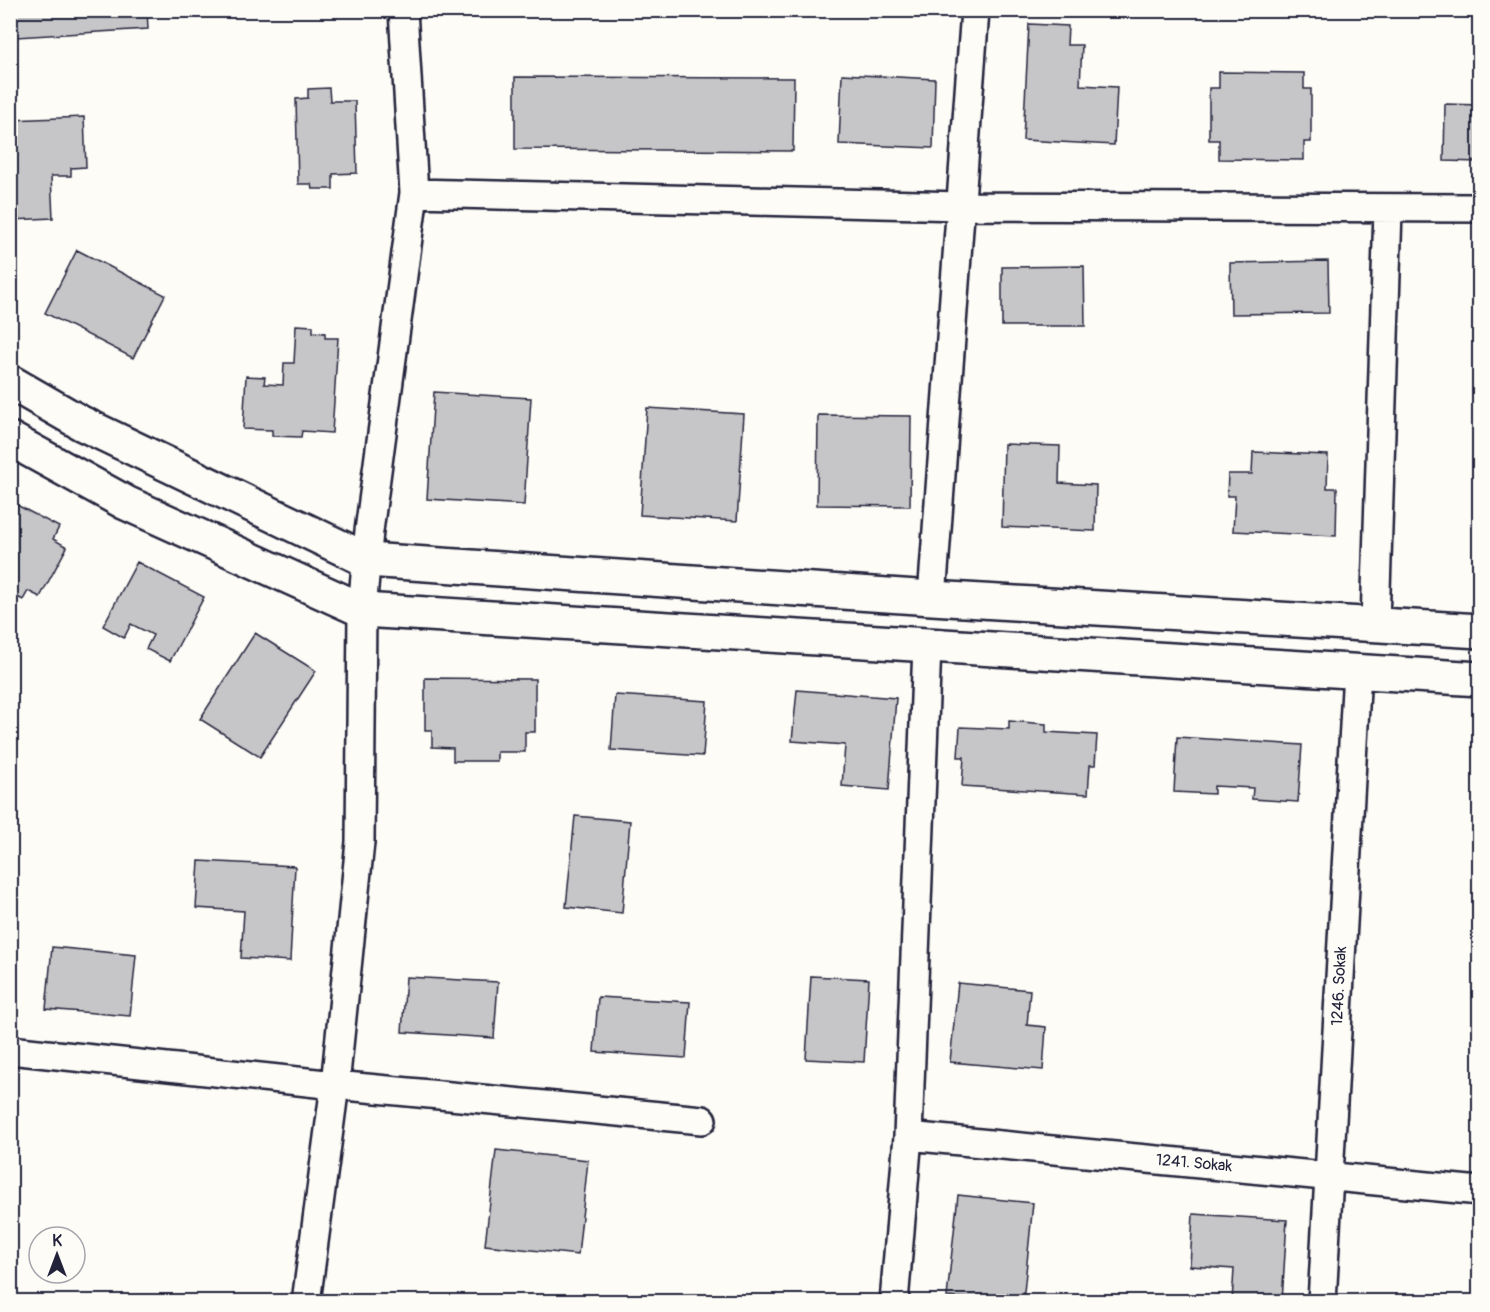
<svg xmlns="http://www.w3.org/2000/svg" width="1490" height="1312" font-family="Pangolin,sans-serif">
  <rect width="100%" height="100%" fill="#fdfcf7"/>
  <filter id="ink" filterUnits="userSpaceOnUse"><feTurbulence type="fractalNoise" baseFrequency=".0167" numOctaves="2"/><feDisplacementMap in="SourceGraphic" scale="12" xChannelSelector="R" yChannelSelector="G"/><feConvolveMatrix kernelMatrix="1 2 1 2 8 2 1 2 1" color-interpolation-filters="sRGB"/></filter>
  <g filter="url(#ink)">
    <path fill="#c6c6c8" stroke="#22223b" stroke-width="1.5" d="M15,10H147L148,29L16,37Z
      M1029,24L1068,26L1067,45H1082L1080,85L1117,87L1114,145L1023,140Z
      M1219,72L1304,73V89H1311V142H1304V160L1219,159V140H1209V88H1219Z
      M842,74L935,79L933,148L839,144Z
      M515,77L794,78L793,151L515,149Z
      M329,88L330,101H355L357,173L333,174V189H312L311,184H298L296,99L308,98V89Z
      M1445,104L1480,105V162L1444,161Z
      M84,117L86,167L71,168V176H51L53,218L12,220L10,120Z
      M77,250L165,295L133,358L45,313Z
      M1328,261L1329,313L1231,314L1230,263Z
      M1084,266L1085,326H1002V267Z
      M296,325L313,326V332L325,333V338H338L332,433L302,431L301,437L272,436V430L243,429L246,376L265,377L264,384L283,385L284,363H294Z
      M434,392L531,398L524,505L427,499Z
      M647,408L744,414L737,521L640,515Z
      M818,415L911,416L910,506L817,505Z
      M1004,444L1060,446L1059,483L1096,485L1095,531L1002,527Z
      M1253,452L1328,455L1327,488H1337L1336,536L1233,531L1235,496H1227L1228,474H1252Z
      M11,502L59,527L53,539L67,547L40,597L28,591L23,600L10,593Z
      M137,562L204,597L170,661L146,649L153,635L131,624L124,638L103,626Z
      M255,633L316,671L260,757L200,719Z
      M425,678L535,679V732H525V752H497V761H453V748L432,747V730H425Z
      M797,690L896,698L889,790L842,786L845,745L792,741Z
      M615,695L707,701L703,756L611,750Z
      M1009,721L1046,724V732L1097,735L1095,765H1090L1088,794L962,786L964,757H958L960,727L1009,729Z
      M1177,737L1302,745L1298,802L1252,799L1253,788L1214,786V794L1174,792Z
      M575,816L630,821L622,913L566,907Z
      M199,861L295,866L290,961L241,958L244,911L196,908Z
      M52,947L136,955L130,1016L46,1009Z
      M811,976L869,979L864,1062L806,1059Z
      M406,977L498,982L494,1038L402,1032Z
      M958,983L1030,990L1027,1025L1046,1027L1043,1070L950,1062Z
      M598,997L690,1002L686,1058L594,1052Z
      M496,1150L588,1160L578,1255L485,1245Z
      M958,1195L1033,1203L1023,1302L947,1297Z
      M1193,1214L1287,1220L1282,1302H1232L1234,1269L1190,1266Z"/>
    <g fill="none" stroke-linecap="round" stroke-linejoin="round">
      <g stroke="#22223b" stroke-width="32">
        <path id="minor" d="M414,193L962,206L1480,208
          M932,598L975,10
          M1375,623L1388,210
          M10,1050L335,1085L702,1120
          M908,1136L1480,1191
          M306,1302L335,1085L360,842L362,610L369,531L414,193L403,10
          M894,1302L908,1136L927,646
          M1322,1302L1357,671"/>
      </g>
      <g stroke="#22223b" stroke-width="38">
        <path id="secondary" d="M10,382L81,423L367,560L932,598L1480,631
          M10,439L126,503L362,610L1480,679"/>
      </g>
      <use href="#minor" stroke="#fdfcf7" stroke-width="27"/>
      <use href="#secondary" stroke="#fdfcf7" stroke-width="33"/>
    </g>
  </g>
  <g text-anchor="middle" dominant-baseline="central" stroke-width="4.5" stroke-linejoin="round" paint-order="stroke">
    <g font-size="16" fill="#22223b" stroke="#fdfcf7">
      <text transform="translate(1339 986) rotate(-87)">1246. Sokak</text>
      <text transform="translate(1194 1163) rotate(5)">1241. Sokak</text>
    </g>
  </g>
  <rect width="1490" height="1312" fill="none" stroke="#fdfcf7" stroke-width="36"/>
  <rect x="18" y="18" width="1454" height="1276" fill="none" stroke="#22223b" stroke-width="2" filter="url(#ink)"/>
  <g transform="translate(57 1255)"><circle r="28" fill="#fdfcf7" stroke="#a5a5ac" stroke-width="1.5"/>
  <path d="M0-4.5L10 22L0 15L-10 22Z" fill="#22223b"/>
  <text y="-9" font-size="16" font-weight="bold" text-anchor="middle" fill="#22223b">K</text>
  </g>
</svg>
